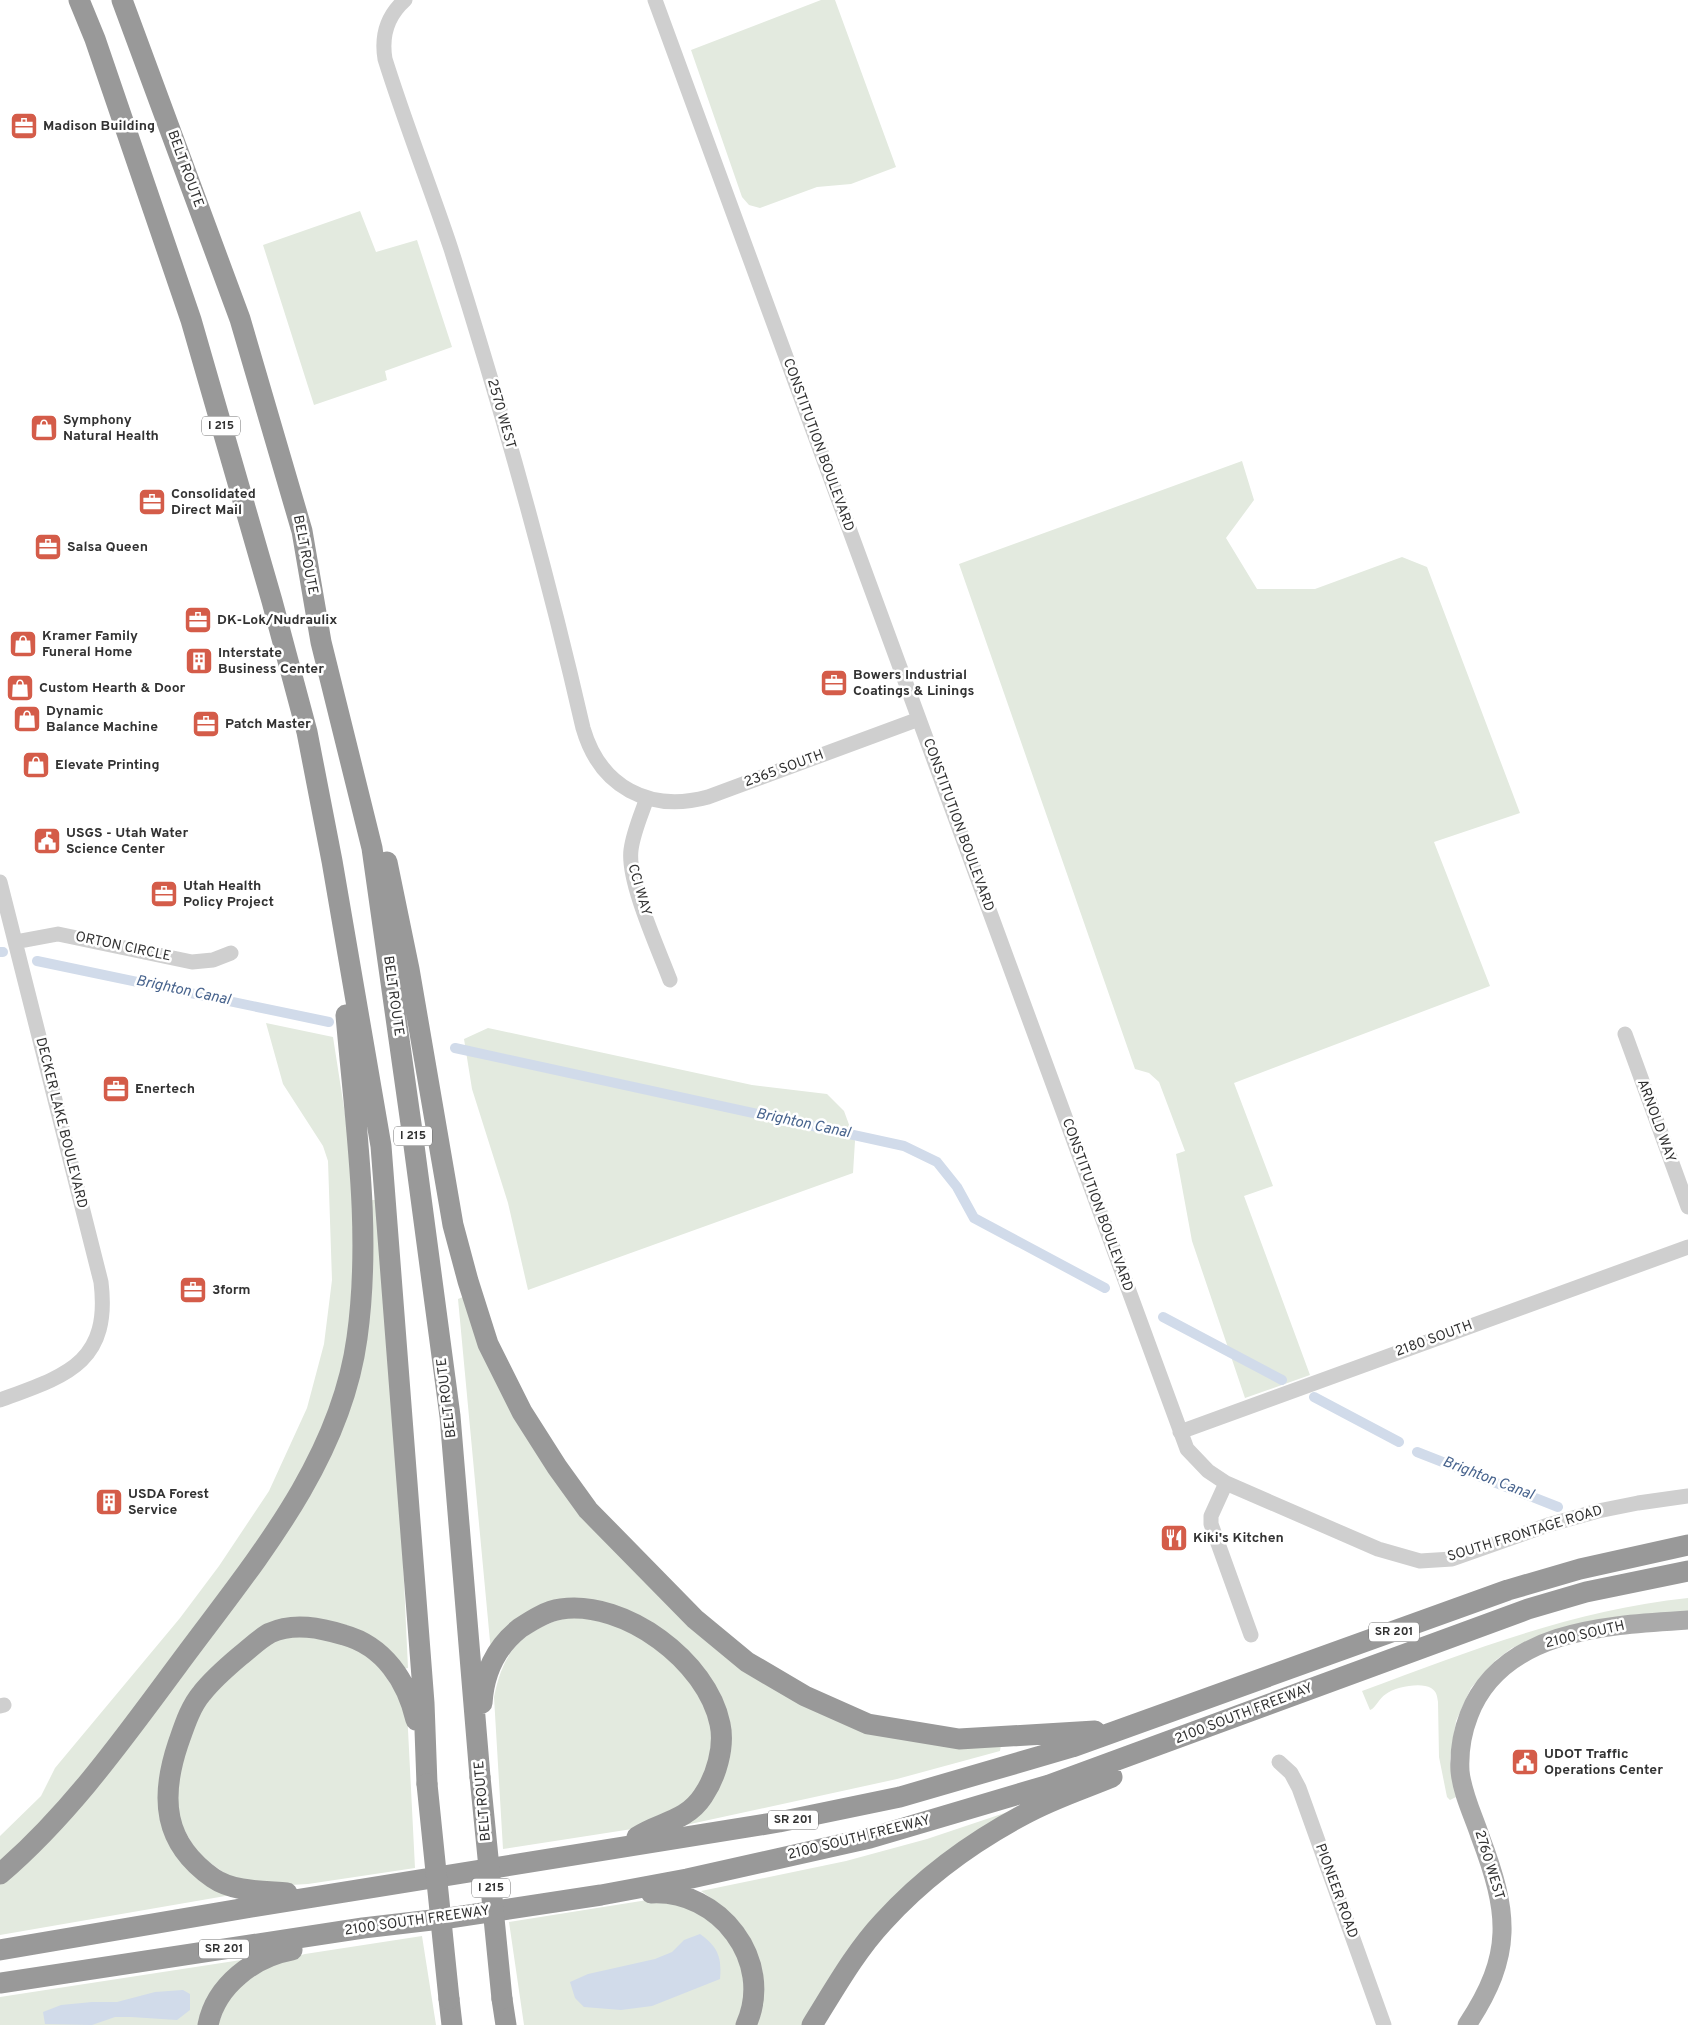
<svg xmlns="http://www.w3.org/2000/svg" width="1688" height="2025" font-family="Overpass,sans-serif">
  <rect width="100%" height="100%" fill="#fff"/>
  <path fill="#e3eadf" d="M821,0H835L896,167L851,184L817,187L760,208L749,205L742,197L691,50Z
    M360,211L376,252L417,240L452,347L385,371L387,380L314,405L263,245Z
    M1242,461L1254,500L1226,538L1257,589H1315L1402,557L1427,567L1520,813L1434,842L1490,986L1234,1083L1273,1186L1244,1196L1310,1375L1245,1398L1192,1241L1176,1154L1185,1151L1159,1082L1149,1073L1135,1069L959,564Z
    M266,1023L333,1037L347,1127L357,1174L348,1367L303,1484L69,1799L0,1866V1836L41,1796L55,1768L180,1618L219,1566L269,1491L307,1408L324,1344L332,1280L328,1161L323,1146L283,1084Z
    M488,1028L752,1085L827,1094L844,1111L855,1141L853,1173L528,1290L508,1203L472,1089L464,1039Z
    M370,1200H377L397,1432L408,1668L402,1669L299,1619L197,1695L169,1829L237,1894L0,1935V1880L20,1863L337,1436Z
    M463,1297L591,1525L817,1710L1001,1745L1000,1751L897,1779L681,1826L725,1729L648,1620L619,1607L588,1602L491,1652L458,1299Z
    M1688,1598V1611L1556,1630L1512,1648L1496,1660L1471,1688L1456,1721L1450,1759L1456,1797L1450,1800L1447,1797L1439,1757L1438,1702C1437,1696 1437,1692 1431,1688C1421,1682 1395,1687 1386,1694C1379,1698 1376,1708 1370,1710L1362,1691C1469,1651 1574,1610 1688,1598Z
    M574,1614L629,1621L693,1682L713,1724L708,1770L685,1806L645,1827L503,1849L494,1697C505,1643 526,1631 574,1614Z
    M287,1633L368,1648L407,1710L415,1868L308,1884L273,1886L234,1880L198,1854L181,1824L177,1803L180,1766L200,1712L230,1671Z
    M1031,1804L924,1878L811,2025H756C756,2007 759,1966 755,1951C748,1924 722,1906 701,1891L846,1861L927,1839Z
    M660,1898L692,1903L745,1958L744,2025H524L509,1922Z
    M422,1936L436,2025H218L225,2006L236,1990L268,1964L305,1954Z
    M254,1958L206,2025H0V1997Z"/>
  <path fill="#d1dbea" d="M700,1934C718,1947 722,1957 720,1979L652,2006L621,2010L584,2007L575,1998L570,1982L588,1974L655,1959L672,1952L684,1940Z
    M183,1990L190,1994V2010L177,2020L131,2017H115L92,2025L45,2024L43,2012L61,2005L92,2002H117L155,1992Z"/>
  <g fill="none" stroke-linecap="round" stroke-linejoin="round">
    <path stroke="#d1dbea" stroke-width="10" d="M0,952H3
      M37,961L329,1022
      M455,1048L904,1146L937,1162L957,1187L974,1218L1105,1288
      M1163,1317L1282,1380
      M1314,1397L1399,1442
      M1417,1452L1558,1507"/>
    <path stroke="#cfcfcf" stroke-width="15" d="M405,0C387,16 381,35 385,59C405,123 430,186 451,249C501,407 546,566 583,728C600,787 649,813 708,797L919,719
      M655,0L1187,1449L1208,1471L1226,1483L1378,1549L1420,1561L1452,1559L1548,1525L1598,1511L1638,1503L1688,1496
      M647,798C641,815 633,833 631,850C627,881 658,948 670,980
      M0,882L101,1282C111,1364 65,1376 0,1400
      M15,942L58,934L192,962L213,960L231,953
      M1625,1034L1688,1207
      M1180,1432L1688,1247
      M1226,1483L1211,1516V1524L1251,1635
      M0,1706L4,1705
      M1279,1762L1291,1773L1299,1788L1384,2025"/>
    <path stroke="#aaa" stroke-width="19" d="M1467,2025C1514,1954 1509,1913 1480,1836C1473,1815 1462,1793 1460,1771C1459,1752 1462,1733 1469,1715C1502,1629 1609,1625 1688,1620"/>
    <path stroke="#999" stroke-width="21" d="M79,0L95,39L191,320L272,601L307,732L332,861L381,1146L424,1703L427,1784
      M122,0L240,319L302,531L321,642L372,848L413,1138L450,1416L480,1777
      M387,862L409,969L453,1225L468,1281L488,1344L522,1412L557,1467L588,1510L695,1619L747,1662L805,1696L868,1724L959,1739L1095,1731
      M482,1703C484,1672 496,1647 520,1628C532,1620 546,1611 561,1609C625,1600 707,1661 720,1724C725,1747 716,1777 703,1796C686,1822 659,1822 637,1837
      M0,1874C70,1814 123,1739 178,1665C251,1566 340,1464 357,1338C372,1231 355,1122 346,1015
      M287,1893C264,1891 233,1892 213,1878C163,1843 160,1798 178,1744C184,1727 190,1707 202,1693C213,1679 227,1667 240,1656C249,1649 260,1638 270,1633C294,1622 321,1628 344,1635C384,1646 407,1681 416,1720
      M651,1893C719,1889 775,1961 746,2025
      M0,1950L252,1907L779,1822L900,1797L1072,1747L1508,1590L1580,1569L1688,1545
      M0,1983L363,1928L449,1918L601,1895L687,1879L870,1838L1049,1785L1528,1609L1586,1592L1688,1571
      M449,1999L452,2025
      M502,1999L506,2025
      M208,2025C216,1985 254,1957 292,1950
      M812,2025C834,1990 855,1952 883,1922C924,1877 972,1842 1025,1814C1052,1799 1083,1789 1112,1777"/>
    <path stroke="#999" stroke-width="21" d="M480,1777L502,1999
      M427,1784L449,1999"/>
  </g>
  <defs>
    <g id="office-square" transform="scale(1.4375)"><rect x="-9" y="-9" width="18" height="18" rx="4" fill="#d45c49" stroke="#fff"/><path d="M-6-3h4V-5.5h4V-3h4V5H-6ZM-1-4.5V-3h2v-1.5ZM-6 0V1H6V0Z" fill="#fff"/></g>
    <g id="shop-square" transform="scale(1.4375)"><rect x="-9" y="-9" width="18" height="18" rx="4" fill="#d45c49" stroke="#fff"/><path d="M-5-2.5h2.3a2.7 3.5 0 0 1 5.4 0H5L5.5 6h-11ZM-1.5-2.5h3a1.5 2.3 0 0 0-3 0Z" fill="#fff"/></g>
    <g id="building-square" transform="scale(1.4375)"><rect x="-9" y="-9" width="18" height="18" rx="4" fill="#d45c49" stroke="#fff"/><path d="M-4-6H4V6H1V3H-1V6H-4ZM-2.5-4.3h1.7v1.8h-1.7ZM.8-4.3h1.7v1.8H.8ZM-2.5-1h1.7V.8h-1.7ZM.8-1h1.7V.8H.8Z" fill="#fff"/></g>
    <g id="civic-square" transform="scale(1.4375)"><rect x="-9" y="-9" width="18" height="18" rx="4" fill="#d45c49" stroke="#fff"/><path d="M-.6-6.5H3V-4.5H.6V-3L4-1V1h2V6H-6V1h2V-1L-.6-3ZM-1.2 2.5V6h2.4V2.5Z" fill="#fff"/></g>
    <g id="restaurant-square" transform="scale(1.4375)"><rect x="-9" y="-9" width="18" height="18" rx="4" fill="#d45c49" stroke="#fff"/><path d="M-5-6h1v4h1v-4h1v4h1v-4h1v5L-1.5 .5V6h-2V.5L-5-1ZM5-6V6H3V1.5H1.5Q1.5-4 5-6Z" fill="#fff"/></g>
  </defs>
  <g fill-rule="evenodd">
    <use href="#office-square" x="24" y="126"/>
    <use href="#shop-square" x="44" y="428"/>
    <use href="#office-square" x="152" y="502"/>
    <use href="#office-square" x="48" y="547"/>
    <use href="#office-square" x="198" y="620"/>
    <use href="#shop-square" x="23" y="644"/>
    <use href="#building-square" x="199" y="661"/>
    <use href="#office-square" x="834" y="683"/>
    <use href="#shop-square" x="20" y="688"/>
    <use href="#shop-square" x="27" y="719"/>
    <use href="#office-square" x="206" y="724"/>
    <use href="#shop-square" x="36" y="765"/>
    <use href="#civic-square" x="47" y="841"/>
    <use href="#office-square" x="164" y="894"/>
    <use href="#office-square" x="116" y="1089"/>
    <use href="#office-square" x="193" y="1290"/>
    <use href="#building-square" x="109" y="1502"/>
    <use href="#restaurant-square" x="1174" y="1538"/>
    <use href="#civic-square" x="1525" y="1762"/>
  </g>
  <g text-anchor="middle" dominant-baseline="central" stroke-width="5" stroke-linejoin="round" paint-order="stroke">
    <g fill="#fff" stroke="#707070" stroke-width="1">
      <rect x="202" y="416.5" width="38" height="19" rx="4"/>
      <rect x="394" y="1126.5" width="38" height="19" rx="4"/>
      <rect x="1369" y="1622.5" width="50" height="19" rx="4"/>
      <rect x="768" y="1810.5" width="50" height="19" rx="4"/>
      <rect x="472" y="1878.5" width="38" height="19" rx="4"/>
      <rect x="199" y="1939.5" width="50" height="19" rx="4"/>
    </g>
    <g font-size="12" font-weight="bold" fill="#323232">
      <text x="221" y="426">I 215</text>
      <text x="413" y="1136">I 215</text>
      <text x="1394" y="1632">SR 201</text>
      <text x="793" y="1820">SR 201</text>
      <text x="491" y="1888">I 215</text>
      <text x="224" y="1949">SR 201</text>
    </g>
    <g font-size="14" font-weight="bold" fill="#323232" stroke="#fff" text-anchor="start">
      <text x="43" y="126">Madison Building</text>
      <text x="63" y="420">Symphony<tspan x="63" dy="16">Natural Health</tspan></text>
      <text x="171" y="494">Consolidated<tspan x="171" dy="16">Direct Mail</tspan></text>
      <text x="67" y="547">Salsa Queen</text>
      <text x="217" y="620">DK-Lok/Nudraulix</text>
      <text x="42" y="636">Kramer Family<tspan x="42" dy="16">Funeral Home</tspan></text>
      <text x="218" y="653">Interstate<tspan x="218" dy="16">Business Center</tspan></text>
      <text x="853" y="675">Bowers Industrial<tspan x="853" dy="16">Coatings &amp; Linings</tspan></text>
      <text x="39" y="688">Custom Hearth &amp; Door</text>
      <text x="46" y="711">Dynamic<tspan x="46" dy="16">Balance Machine</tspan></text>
      <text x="225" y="724">Patch Master</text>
      <text x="55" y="765">Elevate Printing</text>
      <text x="66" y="833">USGS - Utah Water<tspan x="66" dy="16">Science Center</tspan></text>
      <text x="183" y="886">Utah Health<tspan x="183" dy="16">Policy Project</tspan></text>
      <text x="135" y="1089">Enertech</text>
      <text x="212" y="1290">3form</text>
      <text x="128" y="1494">USDA Forest<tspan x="128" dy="16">Service</tspan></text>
      <text x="1193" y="1538">Kiki's Kitchen</text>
      <text x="1544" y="1754">UDOT Traffic<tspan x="1544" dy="16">Operations Center</tspan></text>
    </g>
    <g font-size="14" fill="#323232" stroke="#fff">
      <text transform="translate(185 169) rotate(70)">BELT ROUTE</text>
      <text transform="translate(501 414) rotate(74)">2570 WEST</text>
      <text transform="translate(818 445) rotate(70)">CONSTITUTION BOULEVARD</text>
      <text transform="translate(305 555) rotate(79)">BELT ROUTE</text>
      <text transform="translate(784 769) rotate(-20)">2365 SOUTH</text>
      <text transform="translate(958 825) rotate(70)">CONSTITUTION BOULEVARD</text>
      <text transform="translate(639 890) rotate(74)">CCI WAY</text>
      <text transform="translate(123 947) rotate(12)">ORTON CIRCLE</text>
      <text transform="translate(393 996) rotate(82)">BELT ROUTE</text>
      <text transform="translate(1656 1121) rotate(70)">ARNOLD WAY</text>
      <text transform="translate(61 1123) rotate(76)">DECKER LAKE BOULEVARD</text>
      <text transform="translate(1097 1205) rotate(70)">CONSTITUTION BOULEVARD</text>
      <text transform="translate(1434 1339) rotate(-20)">2180 SOUTH</text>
      <text transform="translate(447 1398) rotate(-97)">BELT ROUTE</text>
      <text transform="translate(1525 1534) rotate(-17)">SOUTH FRONTAGE ROAD</text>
      <text transform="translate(1585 1635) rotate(-13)">2100 SOUTH</text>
      <text transform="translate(1244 1714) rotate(-21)">2100 SOUTH FREEWAY</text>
      <text transform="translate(483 1801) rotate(-95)">BELT ROUTE</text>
      <text transform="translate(859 1838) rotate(-14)">2100 SOUTH FREEWAY</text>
      <text transform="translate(1489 1865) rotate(73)">2760 WEST</text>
      <text transform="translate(1336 1891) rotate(70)">PIONEER ROAD</text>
      <text transform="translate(417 1921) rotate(-8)">2100 SOUTH FREEWAY</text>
    </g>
    <g font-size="15" font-style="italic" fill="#47638d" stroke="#fff">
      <text transform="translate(183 991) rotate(12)">Brighton Canal</text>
      <text transform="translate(803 1124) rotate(12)">Brighton Canal</text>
      <text transform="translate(1488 1479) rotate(21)">Brighton Canal</text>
    </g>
  </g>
</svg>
